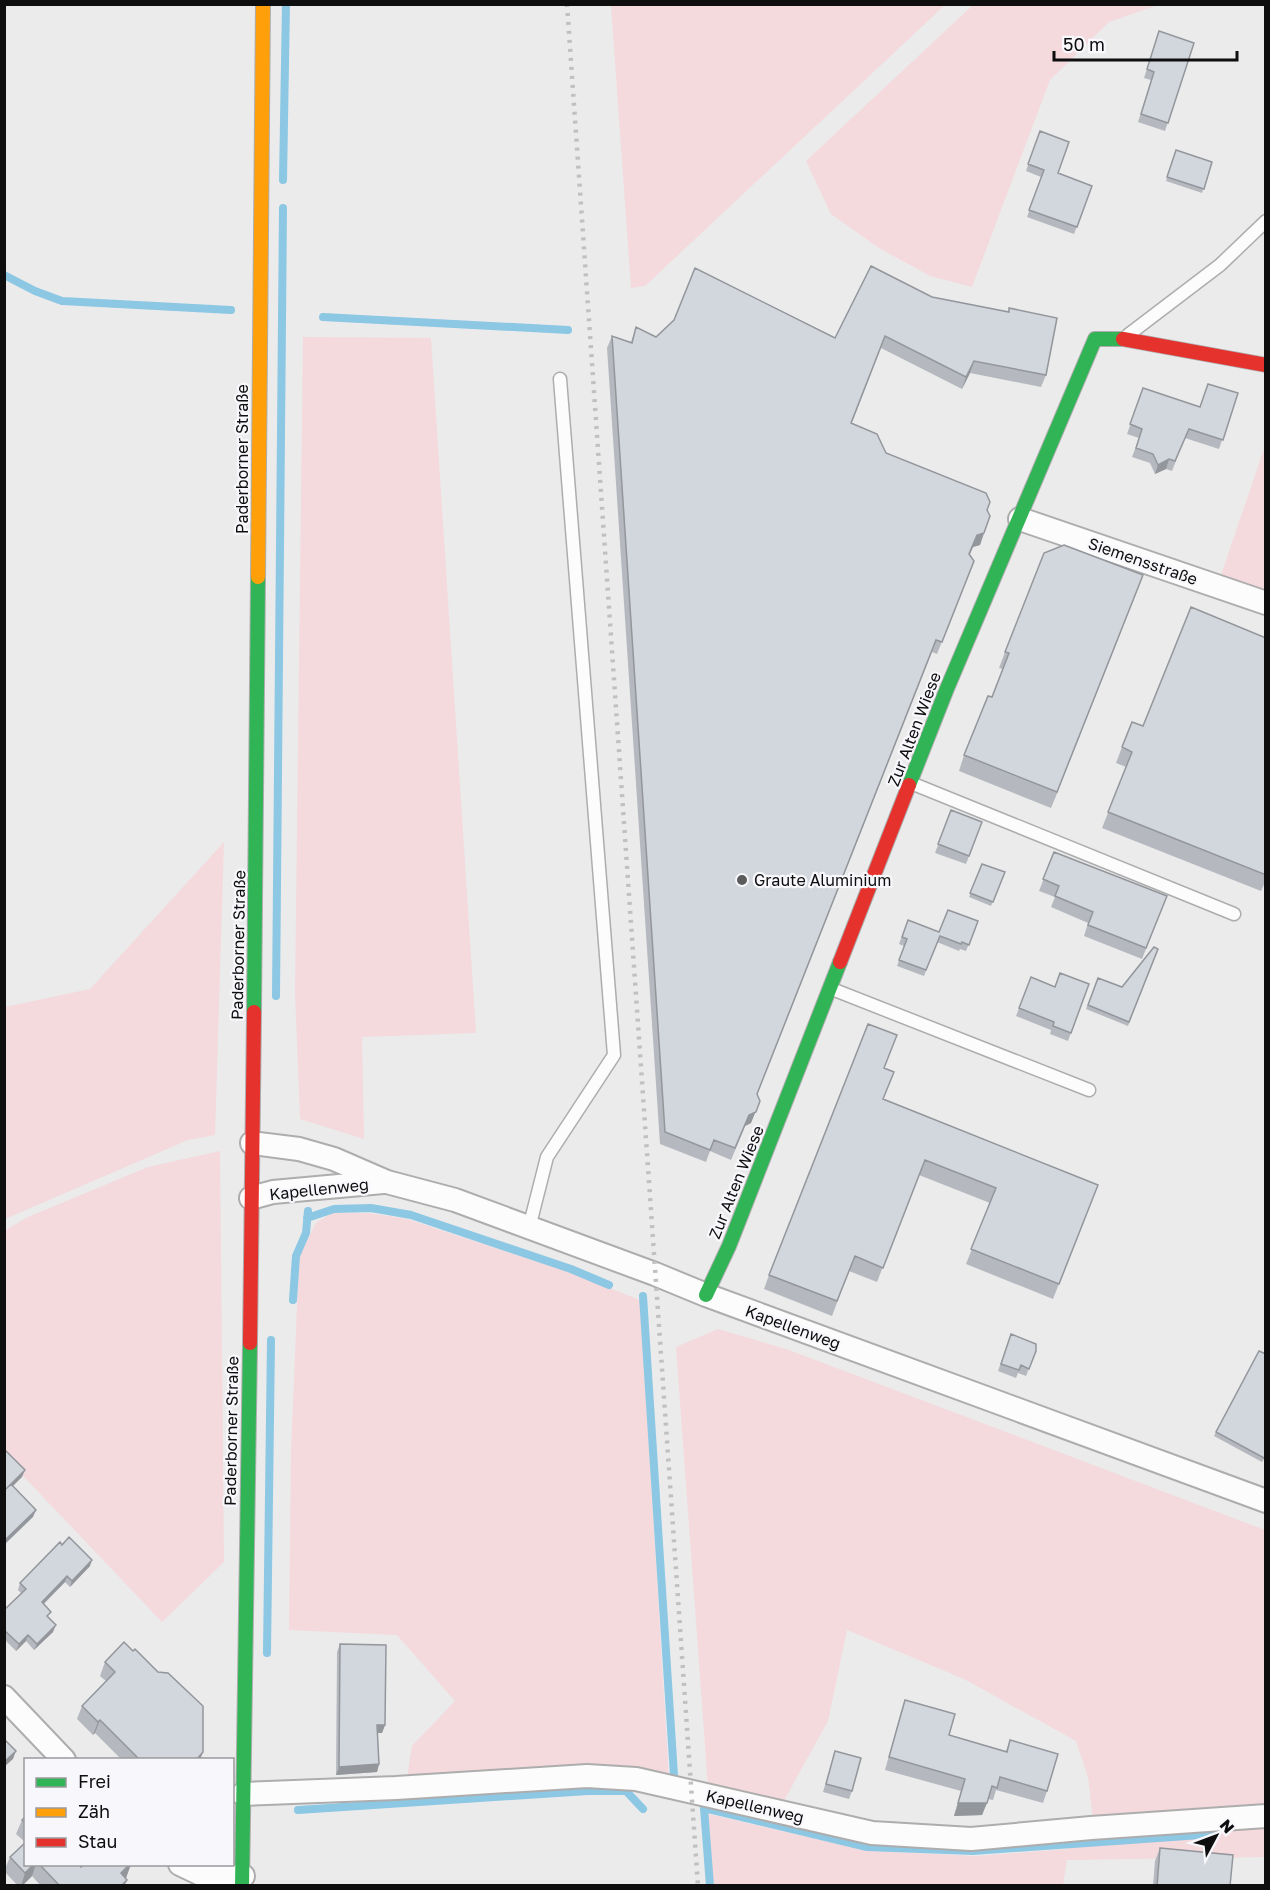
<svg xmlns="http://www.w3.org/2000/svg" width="1270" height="1890" font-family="'Golos Text',sans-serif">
  <rect width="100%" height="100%" fill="#ebebec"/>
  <path fill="#f4d9dd" d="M974,4L1158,5L1109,22L1050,80L972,287L930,276L879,248L831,214L806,161Z
    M611,5V4L945,5L645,286L631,288Z
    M303,337L431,338L476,1033L362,1037L364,1139L300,1119L295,992Z
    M1265,446V593L1220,578Z
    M224,842L215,1135L188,1140L5,1219V1007L90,989Z
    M220,1151L224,1562L162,1622L5,1457L4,1231L28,1217L148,1167Z
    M332,1213H369L407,1219L565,1271L640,1300L669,1778H407L412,1746L455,1701L397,1635L289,1630L291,1451L299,1256L316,1223Z
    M718,1329L789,1350L1265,1530V1857L1067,1860L1063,1885H713L708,1814L868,1851L977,1856L1067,1849L1093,1819L1088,1777L1076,1741L964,1679L847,1630L828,1721L781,1806L708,1787L676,1347Z"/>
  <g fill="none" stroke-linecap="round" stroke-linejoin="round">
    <path stroke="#8cc7e3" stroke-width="8" d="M283,180L286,4
      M4,275L35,291L62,301L231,310
      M323,317L568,330
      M276,996L283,208
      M307,1218L334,1209L371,1208L411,1215L571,1269L609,1285
      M643,1296L674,1775
      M293,1300L296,1256L306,1233L308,1211
      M267,1653L271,1340
      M298,1810L588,1791H626L643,1809
      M710,1886L704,1808L867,1847L973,1851L1215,1834"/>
    <g stroke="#adadae" stroke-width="15">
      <path id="lane" d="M1128,335L1220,265L1266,221
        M911,783L1234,914
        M832,989L1089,1090
        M529,1228L547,1157L614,1055L560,379"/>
    </g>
    <g stroke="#adadae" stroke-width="26">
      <path id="street" d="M1020,519L1266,603
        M252,1143L299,1149L334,1159L387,1182L455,1200L655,1274L706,1295L1266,1501
        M251,1198L273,1192L383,1182
        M4,1697L64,1760
        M243,1794L396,1788L587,1776L636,1779L872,1833L971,1839L1091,1828L1266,1816
        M180,1864L205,1876H243"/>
    </g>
    <g stroke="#adadae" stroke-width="16">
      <path id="fast" d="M909,785L946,691L1095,339H1123
        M254,1012L258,577
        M706,1295L729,1246L840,962
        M242,1886L250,1343"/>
    </g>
    <g stroke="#adadae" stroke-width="16">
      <path id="slow" d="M258,577L263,4"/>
    </g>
    <g stroke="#adadae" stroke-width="16">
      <path id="jam" d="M1123,339L1266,365
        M840,962L909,785
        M250,1343L254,1012"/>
    </g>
    <use href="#lane" stroke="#fcfcfc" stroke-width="12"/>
    <use href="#street" stroke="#fcfcfc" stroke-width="22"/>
    <use href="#fast" stroke="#30b455" stroke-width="14"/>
    <use href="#slow" stroke="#ff9f0a" stroke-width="14"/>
    <use href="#jam" stroke="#e5322d" stroke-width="14"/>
    <path stroke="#c0c0c1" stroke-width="4.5" stroke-dasharray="3 6" stroke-linecap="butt" d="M567,4L698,1886"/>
  </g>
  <path fill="#b5b8be" d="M1159,31L1194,43L1165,131L1138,122L1151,80L1144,78Z
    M1040,131L1058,173L1092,186L1074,234L1027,217L1041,177L1026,171Z
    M1176,150L1212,162L1202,193L1166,181Z
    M932,297L1008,312L1009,308L1046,375L1041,387L970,373L962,389L881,348L852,423L886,453L987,510L980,545L973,547L970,554L974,561L937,654L932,652L757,1095L751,1123L745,1126L731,1160L710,1151L706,1162L660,1144L607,348L612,336L631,342L636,327L656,337L835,338Z
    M1143,388L1200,407L1238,393L1219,449L1185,438L1172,471L1166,469L1155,474L1150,463L1132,457L1139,438L1127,434Z
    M1137,591L1051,808L959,771L964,755L992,697L1003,669L999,668L1005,652Z
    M1266,638V880L1261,891L1102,828L1126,767L1116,763L1122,747L1143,726Z
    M951,810L982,822L966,864L935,853Z
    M1054,852L1167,896L1142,959L1084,936L1088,923L1051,907L1055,897L1039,891Z
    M982,864L1005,872L991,906L969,897Z
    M908,920L939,932L978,921L966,951L960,949L959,951L937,942L924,976L897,966L904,946L899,944Z
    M1158,949L1128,1026L1086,1009L1098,978L1122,987Z
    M1031,977L1055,987L1089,984L1068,1041L1050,1034L1051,1030L1016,1016Z
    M884,1068V1099L1098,1185L1053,1299L966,1264L990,1203L919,1175L877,1282L849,1271L832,1316L764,1289L769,1275Z
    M1011,1334L1036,1351L1026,1376L1018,1373L1016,1378L998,1371Z
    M1266,1354V1456L1262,1462L1214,1436L1216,1432Z
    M62,1545L90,1566L70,1587L65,1582L44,1604L53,1632L34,1650L26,1641L16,1651L4,1639V1610L21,1593L18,1590L20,1583Z
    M124,1642L200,1760H122L95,1733L93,1735L77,1719L82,1706L106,1681L100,1676L105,1662Z
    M340,1644L385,1725L382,1733H377L379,1764L377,1772L336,1775L337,1652Z
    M905,1700L949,1735L1006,1751L1010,1740L1047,1791L1043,1803L996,1790L993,1800L988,1799L982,1815L954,1816L961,1791L885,1770L901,1712Z
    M835,1751L852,1791L849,1799L823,1792Z
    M26,1816V1864H79L81,1867L84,1864H131L126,1878L127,1880L125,1886H41L32,1876L22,1886H18L4,1871L10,1857L25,1842L16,1834L22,1820Z
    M1160,1848L1230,1886H1153L1155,1861Z"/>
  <path fill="#93969b" d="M974,361L970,373L962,389L966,377Z
    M1169,459L1166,469L1155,474L1158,465Z
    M990,516L980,545L973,547L965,565L977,535Z
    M1143,575L1137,591L1051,808L1057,792Z
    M760,1101L751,1123L745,1126L731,1160L749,1115Z
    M25,1470L22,1477L4,1495L6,1489Z
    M36,1510L33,1517L4,1545V1541Z
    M92,1560L90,1566L70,1587L72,1581Z
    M67,1576L65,1582L39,1608L42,1602Z
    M56,1625L53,1632L34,1650L37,1644Z
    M28,1635L26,1641L16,1651L19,1644Z
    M100,1720L95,1733L93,1735L98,1722Z
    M377,1725H385L382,1733H374Z
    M16,1751L13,1759L4,1767V1762Z
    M203,1752L200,1760H196Z
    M379,1764L377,1772L336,1775L339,1767Z
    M958,1803H987L982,1815L954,1816Z
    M34,1864H36L32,1876L22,1886H21L25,1873Z
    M130,1864H131L126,1878L121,1873Z"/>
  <path fill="#d2d6dd" stroke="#93969b" stroke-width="1.5" d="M1159,31L1194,43L1168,123L1141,114L1154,72L1147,69Z
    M1040,131L1069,142L1058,173L1092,186L1077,227L1029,210L1044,170L1028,164Z
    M1176,150L1212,162L1204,189L1167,177Z
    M871,266L932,297L1009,312V308L1057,318L1046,375L974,361L966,377L885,336L851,423L877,434L886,453L986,493L990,502L987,510L990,516L984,533L977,535L969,554L974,561L942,642L936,640L757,1094L760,1101L756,1112L749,1115L735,1148L714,1140L710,1150L665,1132L612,336L632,343L636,327L656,337L674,320L695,268L835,338Z
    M1208,384L1238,393L1223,440L1189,429L1175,461L1169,459L1158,465L1153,454L1136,448L1142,429L1130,424L1143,388L1200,407Z
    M1064,545L1143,575L1057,792L964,755L988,696L992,697L1009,653L1005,652L1044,553Z
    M1191,607L1266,638V875L1108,812L1132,752L1122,747L1132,722L1143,726Z
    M951,810L982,822L969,856L938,844Z
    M1054,852L1167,896L1146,948L1088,925L1093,912L1055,896L1059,886L1043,879Z
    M982,864L1005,872L993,902L970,893Z
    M948,910L978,921L969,945L962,942L961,944L940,936L926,970L899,960L907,939L902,937L908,920L939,932Z
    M1154,947L1158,949L1129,1022L1088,1005L1098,978L1122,987Z
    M1060,973L1089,984L1071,1033L1053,1026L1054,1022L1019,1008L1031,977L1055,987Z
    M868,1024L897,1035L884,1068L894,1072L883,1099L1098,1185L1059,1284L971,1249L996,1188L925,1160L883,1268L855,1256L837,1301L769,1275Z
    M1011,1334L1036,1344V1351L1029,1369L1021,1365L1019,1370L1001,1364Z
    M1259,1351L1266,1354V1455L1264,1458L1216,1432Z
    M4,1449L25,1470L6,1489L11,1484L36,1510L4,1541Z
    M69,1537L92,1560L72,1581L67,1576L42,1602L51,1612L47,1616L56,1625L37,1644L28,1635L19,1644L4,1630V1610L26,1589L20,1583L60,1542L62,1545Z
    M124,1642L133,1651L135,1649L158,1672L168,1673L203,1706V1752L196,1760H140L100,1720L98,1722L82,1706L115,1672L105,1662Z
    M340,1644L386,1645L385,1725H377L379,1764L339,1767Z
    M905,1700L955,1714L949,1735L1007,1752L1010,1740L1058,1754L1047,1791L1000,1777L997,1788L992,1786L987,1803H958L965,1779L889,1757Z
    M4,1739L16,1751L4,1762Z
    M835,1751L861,1758L852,1791L826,1784Z
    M26,1816V1824L22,1820Z
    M26,1842V1864H34L25,1873L10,1857Z
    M1160,1848L1233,1855L1230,1886H1157Z
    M39,1864H79L81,1867L84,1864H130L121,1873L127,1880L121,1886H60Z"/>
  <circle fill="#5b5b5c" stroke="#f8f7fb" stroke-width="2" cx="742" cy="880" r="6"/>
  <g text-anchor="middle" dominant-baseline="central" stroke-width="4.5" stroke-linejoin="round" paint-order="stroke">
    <g font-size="16" fill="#0e0e0f" stroke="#f8f7fb">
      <text transform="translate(242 459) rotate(-90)">Paderborner Straße</text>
      <text transform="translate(1143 561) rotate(19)">Siemensstraße</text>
      <text transform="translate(914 729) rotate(-69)">Zur Alten Wiese</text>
      <text transform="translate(238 945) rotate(-89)">Paderborner Straße</text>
      <text transform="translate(736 1182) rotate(-68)">Zur Alten Wiese</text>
      <text transform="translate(319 1189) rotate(-6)">Kapellenweg</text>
      <text transform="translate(793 1327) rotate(20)">Kapellenweg</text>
      <text transform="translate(231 1431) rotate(-89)">Paderborner Straße</text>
      <text transform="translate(755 1806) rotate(13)">Kapellenweg</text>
    </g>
    <g font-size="16" fill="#0e0e0f" stroke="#f8f7fb" text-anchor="start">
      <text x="754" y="880">Graute Aluminium</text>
    </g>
  </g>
  <rect width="1270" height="1890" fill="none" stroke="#0e0e0f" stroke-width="12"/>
  <rect x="24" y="1758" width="210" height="108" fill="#f8f7fb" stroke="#9a9a9d" stroke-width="1.5"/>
  <rect x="36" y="1778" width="30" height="9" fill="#30b455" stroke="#9a9a9d" stroke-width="1.5"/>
  <text x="78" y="1788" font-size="18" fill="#0e0e0f">Frei</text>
  <rect x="36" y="1808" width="30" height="9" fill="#ff9f0a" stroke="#9a9a9d" stroke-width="1.5"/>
  <text x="78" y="1818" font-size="18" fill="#0e0e0f">Zäh</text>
  <rect x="36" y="1838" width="30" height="9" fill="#e5322d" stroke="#9a9a9d" stroke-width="1.5"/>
  <text x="78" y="1848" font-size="18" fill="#0e0e0f">Stau</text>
  <g transform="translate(1216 1836) rotate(49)" stroke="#f8f7fb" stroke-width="4.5" paint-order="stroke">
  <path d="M0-4.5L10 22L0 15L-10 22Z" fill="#0e0e0f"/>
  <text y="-9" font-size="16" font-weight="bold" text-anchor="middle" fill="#0e0e0f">N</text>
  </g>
  <path d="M1054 51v9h183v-9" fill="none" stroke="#0e0e0f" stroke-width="3"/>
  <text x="1063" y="51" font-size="18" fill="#0e0e0f" stroke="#f8f7fb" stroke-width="4.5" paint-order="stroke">50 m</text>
</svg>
